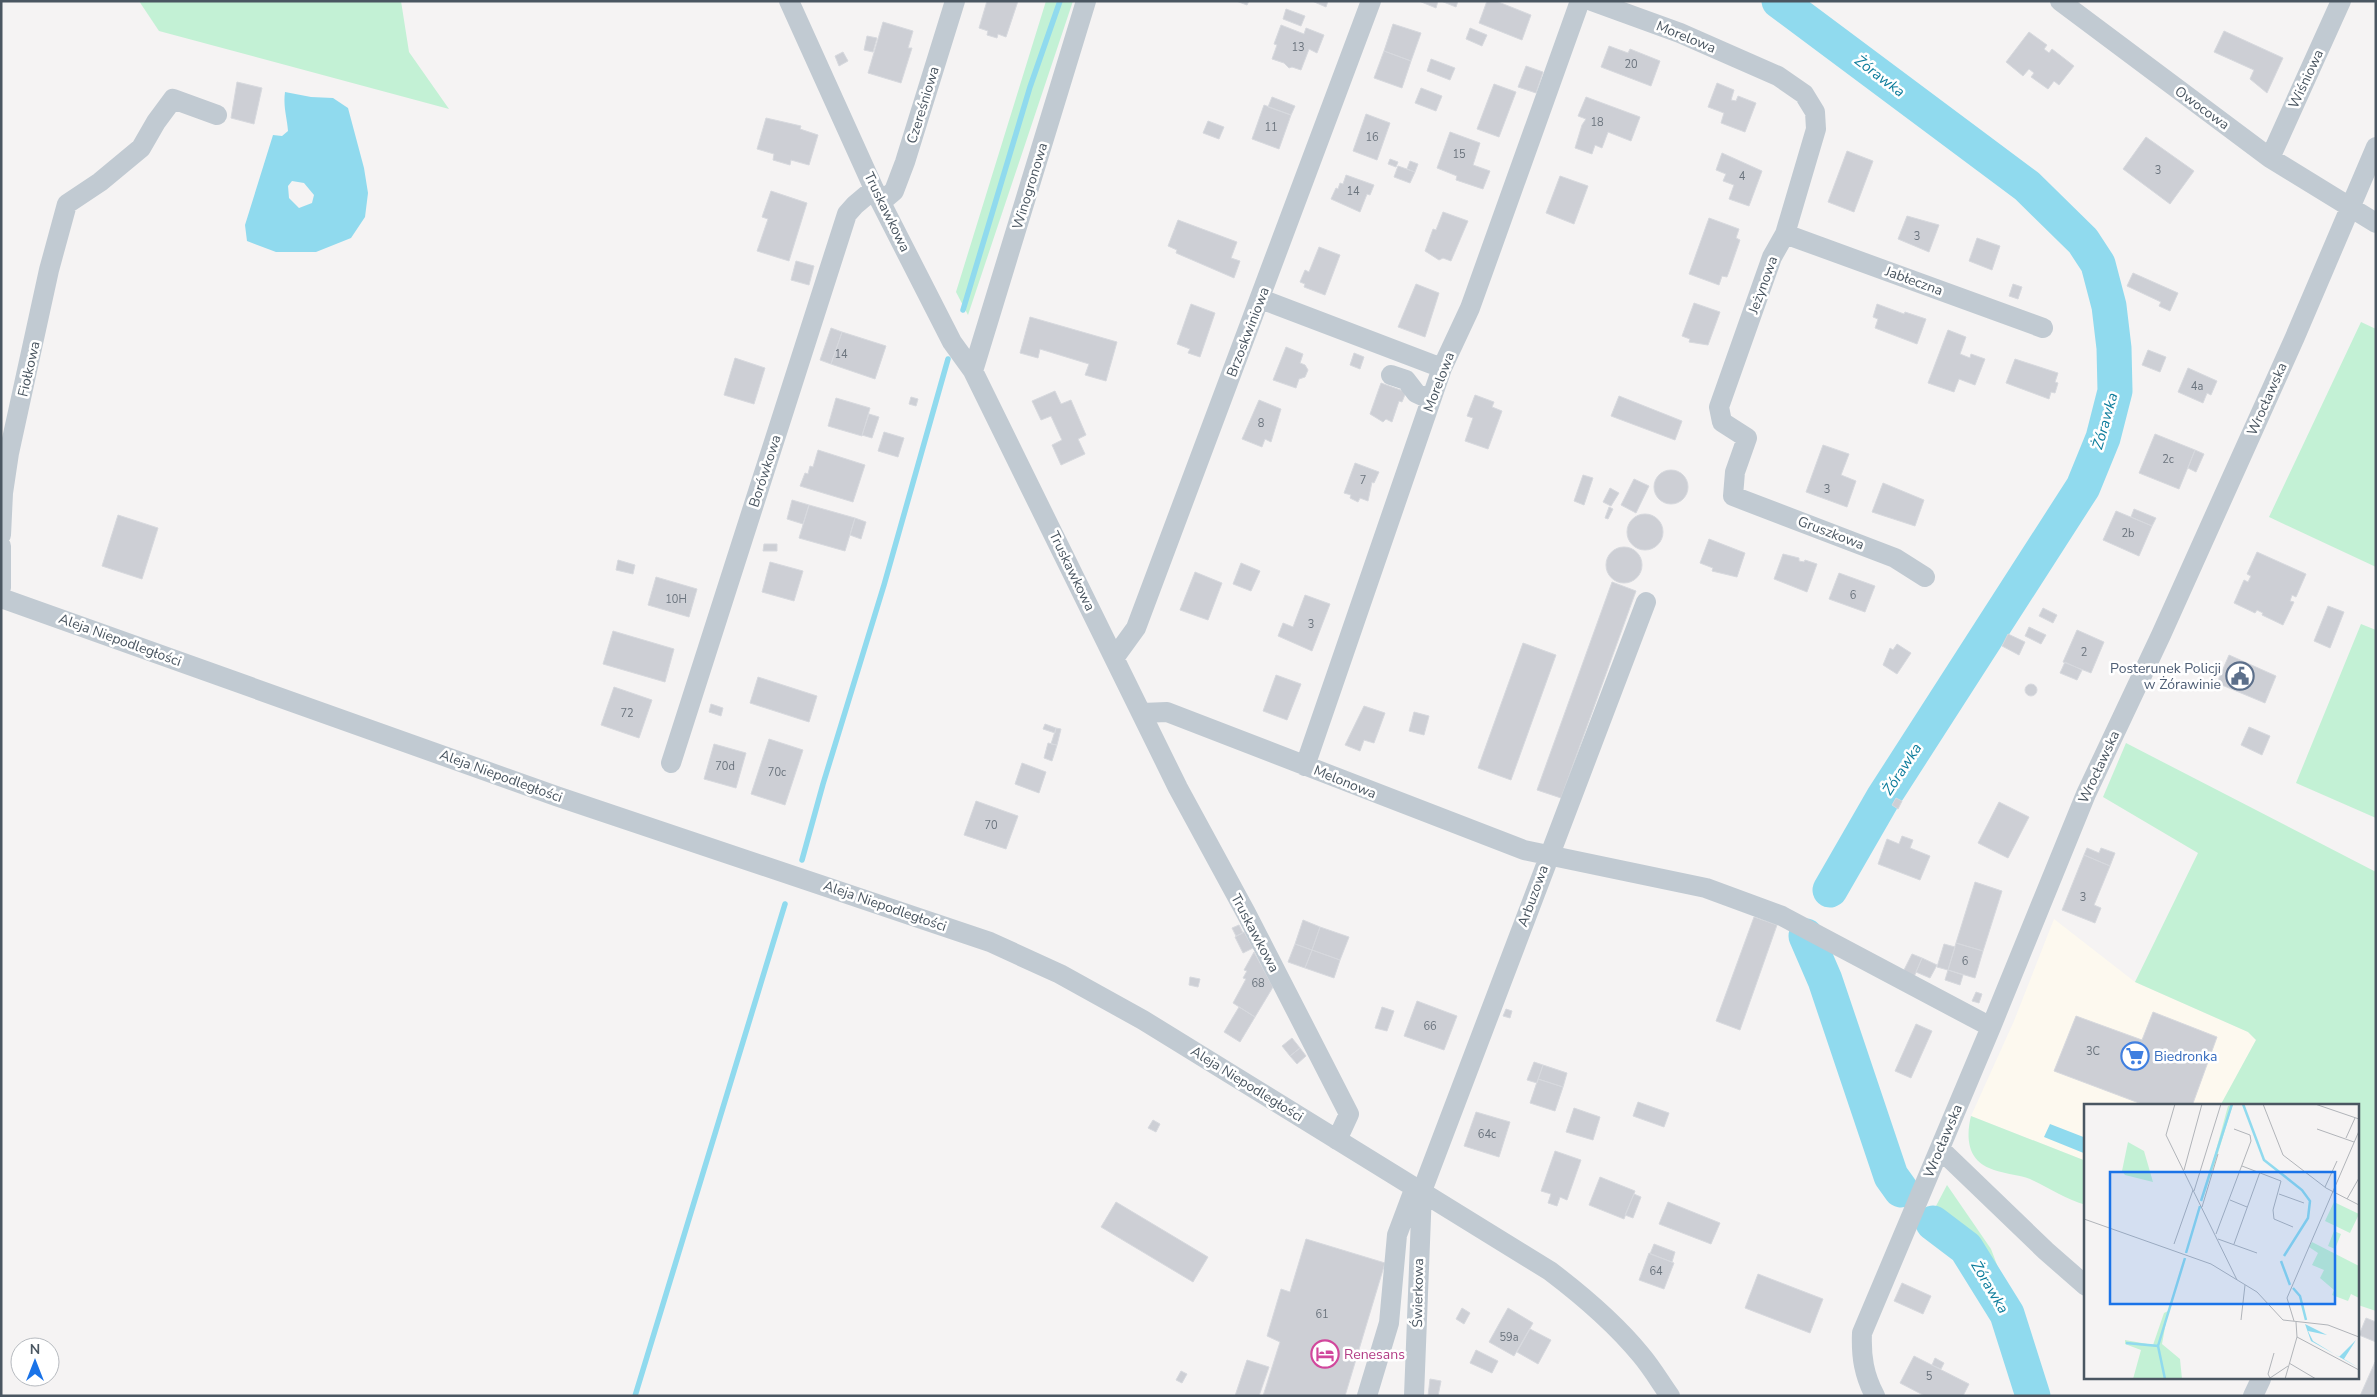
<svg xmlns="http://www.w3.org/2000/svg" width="2377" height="1397" font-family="'Nunito Sans',sans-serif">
  <rect width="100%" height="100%" fill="#f5f3f3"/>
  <path fill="#fdf9ef" d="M2054,919L2135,982L2248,1032L2256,1040L2220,1106H2086V1161L1971,1116L2014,1021Z"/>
  <path fill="#c3f1d5" d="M139,1H401L409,52L449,109L159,31Z
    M1046,1H1073L968,315L956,292Z
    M2361,322L2376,329V567L2269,517Z
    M2361,624L2376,630V818L2296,783Z
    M2126,743L2376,872V1311L2358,1305V1106H2220L2256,1040L2248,1032L2135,982L2198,853L2103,797Z
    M1971,1116L2086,1161V1205C2066,1199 2049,1188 2030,1179C2017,1174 2002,1174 1989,1168C1967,1159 1966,1136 1971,1116Z
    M1947,1185L1991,1249L2047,1396H2039L2006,1304L1936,1206Z"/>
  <path fill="#90daee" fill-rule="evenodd" d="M285,92L311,97L333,98L348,108L364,168L368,193L365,217L351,238L316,252H276L247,241L245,225L273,135L282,136L288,131C287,117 283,107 285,92ZM292,181L304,183L314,195L312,203L299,208L289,198L288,186Z
    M2050,1124L2086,1138V1154L2044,1137Z"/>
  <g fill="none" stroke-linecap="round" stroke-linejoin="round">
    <path stroke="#90daee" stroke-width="5.5" d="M963,310L1030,87L1060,1
      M802,860L823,784L884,585L948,359
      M635,1396L785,904"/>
    <path stroke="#90daee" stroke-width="35" d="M1779,1L2027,186L2083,241L2098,264L2109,306L2114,348L2115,391L2103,438L2083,487L1883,798L1830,890
      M1806,936L1825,980L1891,1176L1901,1190
      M1933,1223L1966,1248L2007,1314L2033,1396"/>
  </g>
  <path fill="#cdcfd5" stroke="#d7d9de" d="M987,1H1018L1006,37L998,34L997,38L987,35L988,31L979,28Z
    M1236,1H1249L1247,5Z
    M1312,1H1328L1326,7Z
    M1419,1H1438L1436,8Z
    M1441,1H1458L1456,7Z
    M1487,1H1496L1531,15L1522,40L1479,23Z
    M1286,9L1305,16L1301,26L1283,19Z
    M883,22L913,31L908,48H912L901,83L868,73Z
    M1393,24L1421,33L1411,61L1384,51Z
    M1281,25L1304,34L1306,28L1324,35L1317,53L1309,49L1301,70L1292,67L1289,68L1284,63L1272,59L1277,45L1274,44Z
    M1470,28L1487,35L1482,46L1466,39Z
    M2224,31L2283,58L2267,93L2250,79L2254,70L2214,52Z
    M2029,32L2047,45L2044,49L2049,53L2052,49L2074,66L2059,85L2054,81L2048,89L2031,77L2034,73L2029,69L2023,76L2006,62Z
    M867,36L877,38L873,52L864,50Z
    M1609,46L1628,53L1630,49L1660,61L1651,86L1601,67Z
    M1384,51L1411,61L1402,88L1374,78Z
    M843,52L848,61L839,66L835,56Z
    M1431,59L1455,68L1450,80L1427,71Z
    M1526,66L1543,72L1536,93L1518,87Z
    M237,82L262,88L254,124L231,118Z
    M1717,83L1734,90L1731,100L1736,101L1738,96L1756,103L1745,132L1721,123L1724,113L1708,107Z
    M1494,84L1516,92L1499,137L1477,129Z
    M1421,88L1442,96L1436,111L1415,103Z
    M1272,97L1295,106L1291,115L1268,107Z
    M1586,97L1640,117L1631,141L1608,132L1602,148L1595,145L1592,154L1575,148L1582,125L1586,119L1578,116Z
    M1264,105L1291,115L1279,149L1252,139Z
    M1366,114L1390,123L1377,160L1353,151Z
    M766,118L801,126L800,129L818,135L809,165L791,160L790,165L773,160L774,154L757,149Z
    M1208,121L1224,127L1219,139L1203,133Z
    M1450,132L1480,143L1473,165L1490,171L1483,189L1456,180L1457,176L1437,168Z
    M2146,137L2194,171L2170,204L2123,169Z
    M1847,151L1873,161L1854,212L1828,202Z
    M1722,153L1762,171L1749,206L1729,199L1734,185L1723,181L1726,174L1716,170Z
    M1390,159L1398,162L1396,167L1388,164Z
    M1410,161L1418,164L1415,172L1407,169Z
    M1398,166L1415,172L1410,183L1394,177Z
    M1346,175L1374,185L1370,195L1367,194L1360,212L1331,199L1336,188L1338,189L1340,183L1343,184Z
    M1560,176L1588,186L1574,224L1546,213Z
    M771,191L807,203L789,261L757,251L768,219L762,217Z
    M1443,212L1468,221L1451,261L1443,258L1439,260L1425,251L1433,229L1436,230Z
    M1907,216L1939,225L1929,252L1898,239Z
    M1709,218L1739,229L1736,238L1740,240L1730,269L1727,277L1722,276L1719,285L1689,274Z
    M1178,220L1237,242L1231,258L1240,261L1234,278L1176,253L1177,250L1168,246Z
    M1977,238L2000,246L1992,270L1969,261Z
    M1319,247L1340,255L1325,295L1304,287L1305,284L1300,282L1305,270L1309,272Z
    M796,261L814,266L809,285L791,280Z
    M2133,273L2178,293L2170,311L2159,306L2161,302L2127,286Z
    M1416,284L1439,293L1425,337L1398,327Z
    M2013,284L2022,287L2018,299L2009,296Z
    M1694,303L1720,312L1708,345L1689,342L1690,339L1682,336Z
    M1191,304L1215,313L1200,357L1188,353L1190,349L1177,344Z
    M1877,304L1904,314L1905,312L1926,319L1917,344L1875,328L1878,319L1873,317Z
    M1030,317L1117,342L1106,381L1085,375L1089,364L1040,349L1038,358L1020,353Z
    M831,328L842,332L831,364L820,360Z
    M1948,330L1966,337L1960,354L1970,358L1971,354L1985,359L1975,385L1959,379L1954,392L1928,383Z
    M842,332L886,346L875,379L831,364Z
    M1286,347L1303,354L1300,363L1305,365L1308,370L1305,377L1299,379L1296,388L1273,380Z
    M2148,350L2166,357L2160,372L2142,365Z
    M1354,353L1364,357L1360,369L1350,365Z
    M735,358L765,368L754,404L724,395Z
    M2015,359L2058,373L2055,382L2058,383L2055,393L2051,392L2049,399L2006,383Z
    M2188,368L2217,381L2211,395L2207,393L2203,403L2178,392Z
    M1381,383L1406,392L1402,402L1399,401L1392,422L1386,419L1383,422L1370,414Z
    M1055,391L1061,404L1071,400L1086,435L1078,439L1085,454L1061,465L1052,445L1062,440L1051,416L1041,420L1032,401Z
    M1475,395L1494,402L1492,407L1502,411L1488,449L1465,441L1473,418L1467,416Z
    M1619,396L1682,421L1675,440L1611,416Z
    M911,397L918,399L916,406L909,404Z
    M836,398L870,408L862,436L828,426Z
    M1259,400L1281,409L1271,442L1265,439L1262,447L1242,439Z
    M869,414L879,417L872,438L862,435Z
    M884,432L904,438L898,457L878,451Z
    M2155,434L2195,450L2179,489L2139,473Z
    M1823,445L1849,454L1841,475L1856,481L1847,507L1806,492Z
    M818,450L865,465L853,502L800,486L805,473L808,474L810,466L813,467Z
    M2195,450L2204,454L2196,472L2188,468Z
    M1355,463L1379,472L1374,483L1372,482L1368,501L1360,498L1358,502L1350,498L1351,495L1344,493Z
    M1654 487a17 17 0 1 1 34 0a17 17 0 1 1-34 0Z
    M1583,475L1593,478L1584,505L1574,501Z
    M1634,479L1649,486L1636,513L1621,505Z
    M1883,483L1924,500L1915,526L1872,512Z
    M1610,488L1619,493L1611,506L1603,502Z
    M792,500L809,505L803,524L787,519Z
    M809,505L855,518L845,551L799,538Z
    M1609,507L1613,509L1608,519L1605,518Z
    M2134,509L2156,518L2152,526L2131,517Z
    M2116,511L2152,526L2139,556L2103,540Z
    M1627 532a18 18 0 1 1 36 0a18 18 0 1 1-36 0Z
    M118,515L158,528L142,579L102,566Z
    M855,518L866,522L861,539L850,535Z
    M1709,539L1745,553L1737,577L1712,571L1713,568L1700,563Z
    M764,544H777V551H763Z
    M1606 565a18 18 0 1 1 36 0a18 18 0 1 1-36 0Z
    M2257,552L2306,574L2296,597L2292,595L2290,601L2294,602L2283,625L2262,615L2263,613L2257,610L2255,613L2234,603L2244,580L2248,582L2251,576L2247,574Z
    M1783,554L1799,558V561L1804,562L1805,560L1817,564L1807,592L1774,579Z
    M618,560L635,565L633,574L616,570Z
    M770,562L803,571L794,601L762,592Z
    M1241,563L1260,571L1251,591L1233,584Z
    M1195,572L1222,583L1208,620L1180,610Z
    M1839,573L1875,586L1865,612L1829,599Z
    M656,577L697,589L689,617L648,605Z
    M1612,582L1636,591L1561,798L1537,790Z
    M1305,595L1330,604L1312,651L1278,636L1283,623L1293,627Z
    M2328,606L2344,612L2330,648L2314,641Z
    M2043,608L2057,615L2053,623L2039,616Z
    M2029,627L2046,635L2041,644L2025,636Z
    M2077,630L2104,642L2091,673L2063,662Z
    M613,631L674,649L665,682L603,664Z
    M2008,634L2025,642L2019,655L2002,646Z
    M1523,643L1556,655L1511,780L1478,768Z
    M1897,644L1911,653L1897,674L1883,665L1890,648L1893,650Z
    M2229,655L2276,676L2265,703L2217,683Z
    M2065,662L2082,670L2077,680L2060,673Z
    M1276,675L1301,684L1287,720L1263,711Z
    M758,677L817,696L809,722L750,703Z
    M2025 690a6 6 0 1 1 12 0a6 6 0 1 1-12 0Z
    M614,687L652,700L639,738L601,725Z
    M711,704L723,708L721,716L709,712Z
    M1364,706L1385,713L1374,743L1364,740L1360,751L1345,745Z
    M1414,712L1429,716L1424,735L1409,731Z
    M1045,724L1056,728L1055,733L1043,729Z
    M2249,727L2270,736L2262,755L2241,745Z
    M1056,728L1061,729L1057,745L1051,744Z
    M769,739L803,750L785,805L751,794Z
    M1048,743L1057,745L1052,761L1044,758Z
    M714,744L746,753L736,788L704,779Z
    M1022,763L1046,772L1039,793L1015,784Z
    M1896,798L1902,801L1898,809L1892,805Z
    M976,801L1018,816L1006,849L964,835Z
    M1999,802L2029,817L2008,858L1978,843Z
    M1902,836L1913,840L1910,848L1930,856L1920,880L1878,864L1887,839L1899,844Z
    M2087,848L2099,853L2101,848L2115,853L2110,866L2084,855Z
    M2084,855L2110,866L2094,905L2101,908L2095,923L2062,910Z
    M1975,882L2002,891L1983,951L1956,943Z
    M1754,917L1777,925L1740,1030L1716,1021Z
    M1303,920L1320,927L1312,950L1295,944Z
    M1239,925L1243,933L1236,936L1232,928Z
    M1320,927L1349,937L1340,960L1312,950Z
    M1244,932L1253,948L1243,953L1235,937Z
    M1956,943L1983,951L1975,978L1948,970Z
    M1295,944L1312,950L1305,968L1288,962Z
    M1944,944L1955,947L1948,970L1937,967Z
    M1312,950L1340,960L1334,978L1305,968Z
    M1254,952L1273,987L1255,1017L1233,1003L1246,979L1243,978L1247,971L1244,970Z
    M1912,954L1922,958L1914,977L1903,972Z
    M1922,958L1937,965L1930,978L1916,972Z
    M1948,970L1963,975L1960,985L1945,980Z
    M1190,977L1200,979L1198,987L1189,985Z
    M1976,992L1982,994L1979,1003L1972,1001Z
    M1417,1001L1457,1016L1444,1050L1404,1036Z
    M1239,1007L1255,1017L1240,1042L1224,1032Z
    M1382,1007L1394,1011L1387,1031L1375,1028Z
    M1506,1009L1512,1011L1510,1018L1503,1016Z
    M2153,1012L2217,1037L2192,1106H2147L2054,1071L2076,1016L2142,1040Z
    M1916,1024L1932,1031L1911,1078L1895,1071Z
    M1292,1038L1300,1048L1290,1056L1282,1046Z
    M1300,1048L1306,1056L1297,1064L1290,1056Z
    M1534,1062L1543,1065L1537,1083L1527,1080Z
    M1543,1065L1567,1073L1563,1087L1538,1079Z
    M1538,1079L1563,1087L1555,1111L1530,1103Z
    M1638,1102L1669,1113L1664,1127L1633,1116Z
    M1574,1108L1600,1117L1593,1140L1566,1132Z
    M1476,1112L1510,1122L1499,1157L1464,1146Z
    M1153,1120L1160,1124L1156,1132L1148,1128Z
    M1555,1151L1581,1160L1567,1200L1560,1197L1557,1206L1548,1203L1551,1194L1541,1191Z
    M1600,1177L1635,1191L1624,1219L1589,1205Z
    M1634,1194L1641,1197L1633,1218L1625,1215Z
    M1116,1202L1208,1257L1193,1282L1101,1227Z
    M1668,1202L1720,1223L1711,1244L1659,1224Z
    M1306,1239L1385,1263L1345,1396H1263L1280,1342L1267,1336L1281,1289L1290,1292Z
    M1654,1244L1675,1252L1672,1262L1650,1254Z
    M1649,1253L1674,1263L1664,1289L1639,1280Z
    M1758,1274L1823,1299L1810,1333L1745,1308Z
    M1902,1283L1931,1296L1923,1314L1894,1301Z
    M1462,1308L1470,1313L1464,1324L1456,1319Z
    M1508,1308L1533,1323L1514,1356L1489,1342Z
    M2366,1318L2376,1322V1342L2359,1335Z
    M1530,1329L1551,1340L1538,1364L1517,1352Z
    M1476,1350L1498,1361L1492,1373L1470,1363Z
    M1914,1356L1969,1384L1963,1396H1925L1900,1383Z
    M1935,1358L1944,1363L1941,1369L1932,1365Z
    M1247,1360L1269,1367L1259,1396H1235Z
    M2375,1362L2376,1396H2360Z
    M1181,1371L1187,1374L1182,1383L1176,1380Z
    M1430,1379L1441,1381L1438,1396H1428Z"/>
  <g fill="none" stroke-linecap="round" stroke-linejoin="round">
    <path stroke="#c1cad2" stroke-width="20" d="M789,1L874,189L952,342L973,371L1178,788L1246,913L1349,1114L1337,1140
      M1592,1L1680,33L1778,76L1804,94L1815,112L1816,129L1785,234L1772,257L1719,407L1722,422L1747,438L1735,472L1733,496L1895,558L1925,577
      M2060,1L2270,158L2376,223
      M2270,158L2341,1
      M881,202L894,191L905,162L955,1
      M1785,234L2043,328
      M1261,299L1442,368
      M973,371L1086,1
      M1391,375L1406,380L1416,393L1431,400
      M1,535L3,493L9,453L49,270L67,204L100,182L141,148L156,122L173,99L217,115
      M1,546V588
      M1,598L556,796L990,942L1060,974L1143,1020L1550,1271C1583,1296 1614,1322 1641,1355C1652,1368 1660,1382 1670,1396
      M1115,657L1136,628L1371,1
      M1142,713L1167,712L1524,850L1706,888L1782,916L1991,1027
      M671,763L847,214L855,205L874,189
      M1305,766L1442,368L1470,308L1580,1
      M1940,1149L2046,1251L2086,1286
      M1367,1396L1389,1323L1397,1235L1415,1187
      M1414,1396L1422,1191L1646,602
      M1875,1396C1864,1375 1861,1357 1862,1333L1991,1027L2086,794L2161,635L2295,337L2376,147
      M2253,1396L2261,1379L2259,1378"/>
  </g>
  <defs>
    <g id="civic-ring" transform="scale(1.4375)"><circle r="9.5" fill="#fff" stroke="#5c6f8a" stroke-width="1.5"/><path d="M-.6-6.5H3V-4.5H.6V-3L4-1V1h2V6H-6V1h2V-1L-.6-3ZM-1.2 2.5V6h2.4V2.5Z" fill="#5c6f8a"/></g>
    <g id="supermarket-ring" transform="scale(1.4375)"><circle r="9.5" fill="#fff" stroke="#3f7fe0" stroke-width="1.5"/><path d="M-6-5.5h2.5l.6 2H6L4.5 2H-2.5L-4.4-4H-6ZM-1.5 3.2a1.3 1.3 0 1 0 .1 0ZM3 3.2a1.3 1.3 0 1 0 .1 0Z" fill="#3f7fe0"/></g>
    <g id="hotel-ring" transform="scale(1.4375)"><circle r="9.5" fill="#fff" stroke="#d1479c" stroke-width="1.5"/><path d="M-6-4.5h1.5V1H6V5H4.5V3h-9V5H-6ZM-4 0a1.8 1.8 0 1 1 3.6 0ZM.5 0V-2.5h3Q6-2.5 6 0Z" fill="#d1479c"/></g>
  </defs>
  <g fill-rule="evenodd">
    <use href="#civic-ring" x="2240" y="676"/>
    <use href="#supermarket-ring" x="2135" y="1056"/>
    <use href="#hotel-ring" x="1325" y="1354"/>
  </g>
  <g text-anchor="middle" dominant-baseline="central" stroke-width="5" stroke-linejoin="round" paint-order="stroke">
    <g font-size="11" fill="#6b747e">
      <text x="1298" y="47">13</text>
      <text x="1631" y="64">20</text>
      <text x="1597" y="122">18</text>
      <text x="1271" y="127">11</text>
      <text x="1372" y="137">16</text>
      <text x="1459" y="154">15</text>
      <text x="2158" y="170">3</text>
      <text x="1742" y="176">4</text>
      <text x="1353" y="191">14</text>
      <text x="1917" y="236">3</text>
      <text x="841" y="354">14</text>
      <text x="2197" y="386">4a</text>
      <text x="1261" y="423">8</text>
      <text x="2168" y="459">2c</text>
      <text x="1363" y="480">7</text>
      <text x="1827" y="489">3</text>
      <text x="2128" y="533">2b</text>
      <text x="1853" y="595">6</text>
      <text x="676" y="599">10H</text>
      <text x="1311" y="624">3</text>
      <text x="2084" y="652">2</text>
      <text x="627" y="713">72</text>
      <text x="725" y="766">70d</text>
      <text x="777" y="772">70c</text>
      <text x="991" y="825">70</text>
      <text x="2083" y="897">3</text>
      <text x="1965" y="961">6</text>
      <text x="1258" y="983">68</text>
      <text x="1430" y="1026">66</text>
      <text x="2093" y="1051">3C</text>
      <text x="1487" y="1134">64c</text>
      <text x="1656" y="1271">64</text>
      <text x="1322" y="1314">61</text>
      <text x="1509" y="1337">59a</text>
      <text x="1929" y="1376">5</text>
    </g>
    <g font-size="14" fill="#4a5661" stroke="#fff">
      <text transform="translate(1686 37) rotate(22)">Morelowa</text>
      <text transform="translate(2306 79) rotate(-65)">Wiśniowa</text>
      <text transform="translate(923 105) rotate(-73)">Czereśniowa</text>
      <text transform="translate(2202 108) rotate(36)">Owocowa</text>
      <text transform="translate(1030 186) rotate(-73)">Winogronowa</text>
      <text transform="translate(887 212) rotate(64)">Truskawkowa</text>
      <text transform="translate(1914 281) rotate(20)">Jabłeczna</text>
      <text transform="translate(1763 285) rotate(-70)">Jeżynowa</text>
      <text transform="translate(1248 332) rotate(-69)">Brzoskwiniowa</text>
      <text transform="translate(29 369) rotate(-77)">Fiołkowa</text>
      <text transform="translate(1439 382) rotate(-69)">Morelowa</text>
      <text transform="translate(2267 399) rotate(-66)">Wrocławska</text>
      <text transform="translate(765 471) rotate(-72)">Borówkowa</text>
      <text transform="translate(1831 533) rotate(21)">Gruszkowa</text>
      <text transform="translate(1072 571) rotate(64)">Truskawkowa</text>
      <text transform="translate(120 640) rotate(20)">Aleja Niepodległości</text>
      <text transform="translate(2099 767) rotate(-65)">Wrocławska</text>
      <text transform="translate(501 776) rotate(20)">Aleja Niepodległości</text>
      <text transform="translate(1345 782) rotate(22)">Melonowa</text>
      <text transform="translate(1533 896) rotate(-70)">Arbuzowa</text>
      <text transform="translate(885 906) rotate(19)">Aleja Niepodległości</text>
      <text transform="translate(1255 933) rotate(62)">Truskawkowa</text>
      <text transform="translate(1247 1084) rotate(32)">Aleja Niepodległości</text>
      <text transform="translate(1943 1141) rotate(-67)">Wrocławska</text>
      <text transform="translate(1418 1293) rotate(-89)">Świerkowa</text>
    </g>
    <g font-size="14" fill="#4e5e75" stroke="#fff" text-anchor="end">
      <text x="2221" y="668">Posterunek Policji<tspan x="2221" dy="16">w Żórawinie</tspan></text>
    </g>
    <g font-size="14" fill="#366cbe" stroke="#fff" text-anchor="start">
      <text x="2154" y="1056">Biedronka</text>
    </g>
    <g font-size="14" fill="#b23c85" stroke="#fff" text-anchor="start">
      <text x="1344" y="1354">Renesans</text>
    </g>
    <g font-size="15" font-style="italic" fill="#0c7c9b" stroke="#fff">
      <text transform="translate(1880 76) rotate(37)">Żórawka</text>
      <text transform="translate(2105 421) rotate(-74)">Żórawka</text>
      <text transform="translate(1902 769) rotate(-57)">Żórawka</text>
      <text transform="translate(1990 1287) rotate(59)">Żórawka</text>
    </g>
  </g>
  <g transform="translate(2084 1104)">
    <rect width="275" height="275" fill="#f5f3f3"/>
    <path d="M149,0L134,49L118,98L144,2ZM44,38L60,47L69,78L41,71L38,67ZM250,98L275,110L266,129L241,117ZM250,127L257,130L251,145L244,142ZM228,138L275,162V194L267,190L264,197L248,191L250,186L236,174L240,166L228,161L234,149L225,143ZM84,207L78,240L96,255L98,275H49L57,246L41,240V236L69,241L80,209Z" fill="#c3f1d5"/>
    <path d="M221,220L243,231L224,227L229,237L255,253L272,236L260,255L275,264L227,237Z" fill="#90daee"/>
    <path fill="none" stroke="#90daee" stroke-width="2.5" d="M159,0L180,56L218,86L226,97L224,114L200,152M117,97L148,0M102,149L116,102M197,157L206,181M209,184L216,192L222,216M42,239L74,242L81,275M74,242L101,154"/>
    <path fill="none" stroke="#b1b4b9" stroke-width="1" d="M91,0L82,31L153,176M179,0L199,51L242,84L275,101M231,0L275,15M233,25L270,38M262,34L271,14M158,62L197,77L189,106L190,115L209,123M100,66L118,0M241,83L253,57M110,87L137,0M195,90L220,99M263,95L275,74M146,96L163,103M118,103L134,50M0,115L127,160L173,188L199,216L244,221L275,233M132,130L167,37L166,31L150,25M134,135L173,149M90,140L109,86M150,140L176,68M157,216L161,181M210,217L203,194L275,27M213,233L275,266M205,259L232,275M186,274L184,270L190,249M186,274L204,262M201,275L213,233L212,218"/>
    <path fill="#1a73e8" fill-opacity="0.15" stroke="#1a73e8" stroke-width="2.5" d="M26,68H251V200H26Z"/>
    <rect width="275" height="275" fill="none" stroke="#4a5661" stroke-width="2.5"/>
  </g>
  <rect width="2377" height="1397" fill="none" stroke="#4a5661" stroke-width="5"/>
  <g transform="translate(35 1362)"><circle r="24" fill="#ffffff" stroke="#b7bbc0"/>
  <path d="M0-4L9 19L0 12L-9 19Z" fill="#1a73e8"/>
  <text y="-8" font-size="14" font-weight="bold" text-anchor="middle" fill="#4a5661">N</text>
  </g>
</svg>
